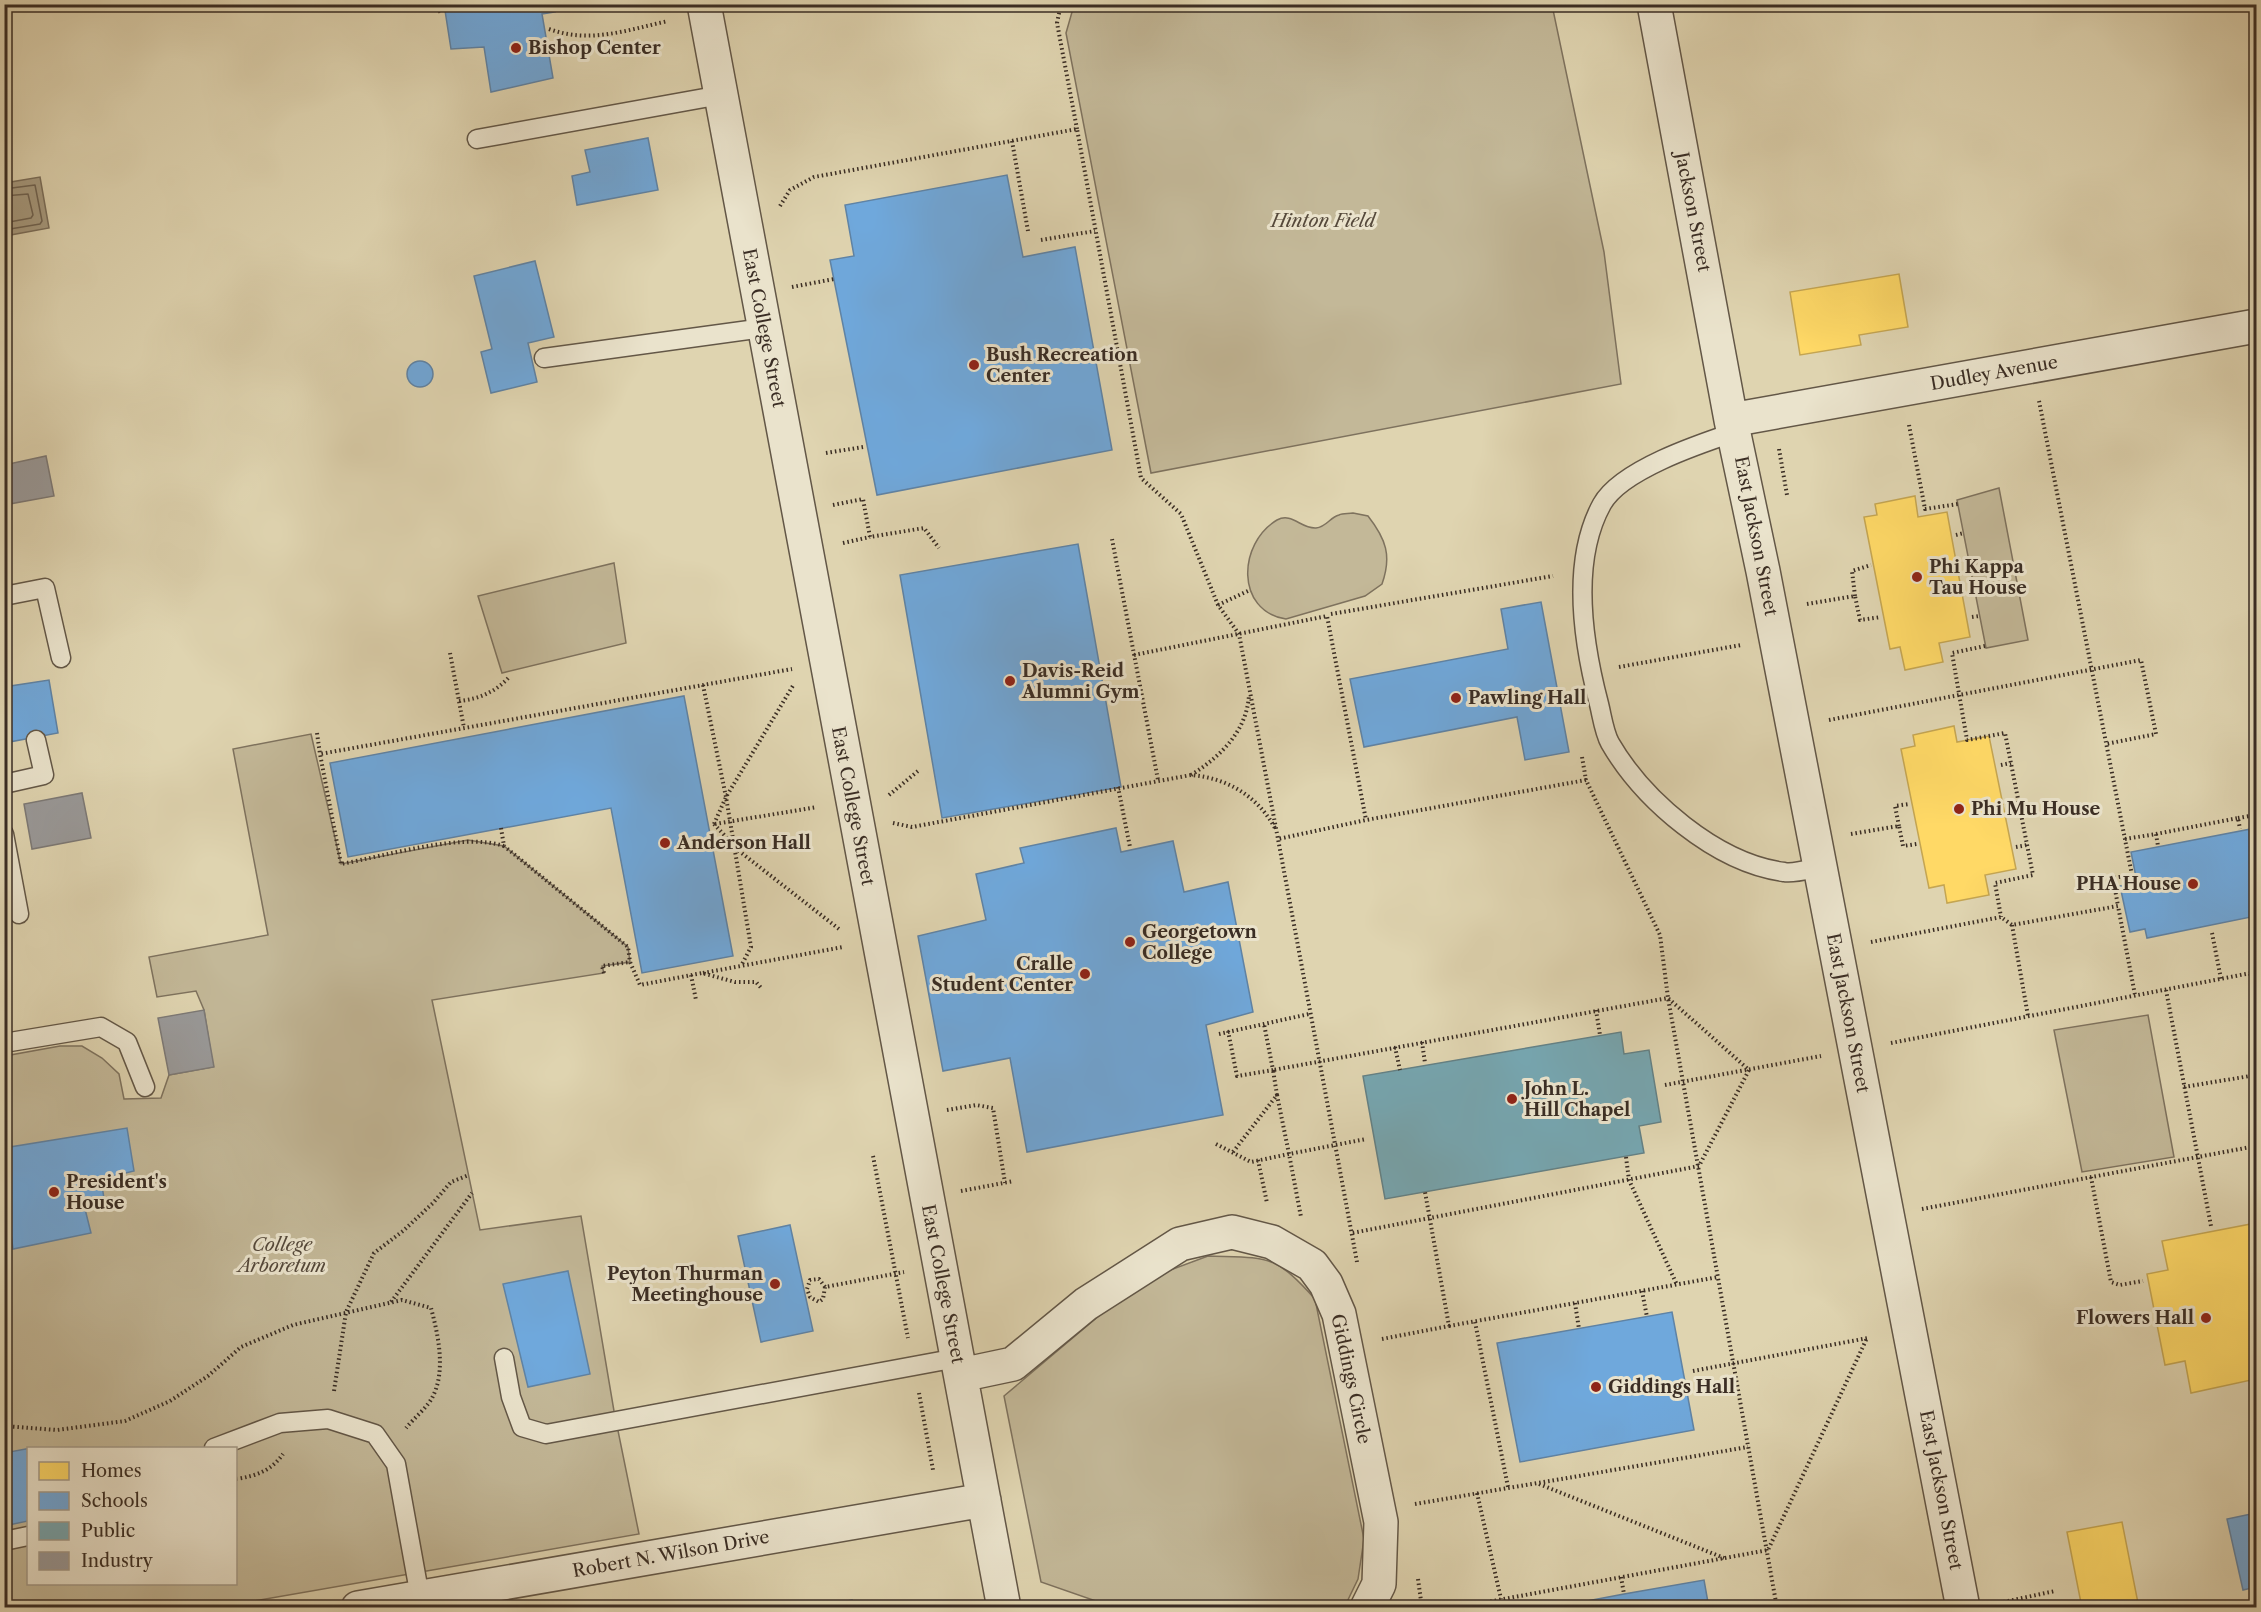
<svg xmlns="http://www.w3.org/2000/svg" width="2261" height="1612" font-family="'Libre Caslon Text',serif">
  <rect width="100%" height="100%" fill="#dfd4b0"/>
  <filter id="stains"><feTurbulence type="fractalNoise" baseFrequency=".00333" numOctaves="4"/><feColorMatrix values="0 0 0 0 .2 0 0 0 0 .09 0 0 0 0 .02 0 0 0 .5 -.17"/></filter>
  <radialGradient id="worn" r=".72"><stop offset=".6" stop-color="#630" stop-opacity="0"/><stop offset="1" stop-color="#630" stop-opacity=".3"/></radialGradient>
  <path fill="#c3b898" stroke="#7e725e" stroke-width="1.5" fill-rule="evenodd" d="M1074,5H1552L1604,252L1621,384L1151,473L1066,33Z
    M1999,488L2028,640L1986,648L1957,500Z
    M1353,513L1368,516C1386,539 1392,556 1382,584L1365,596L1286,619C1235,611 1238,543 1277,520C1292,512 1301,529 1316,528C1327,527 1330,517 1339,515C1343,513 1349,514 1353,513Z
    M614,563L626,643L502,673L478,596Z
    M311,734L341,864L468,840L504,846L628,947L630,962L602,966L604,973L432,1000L480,1230L581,1216L614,1411L639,1534L220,1607L5,1608V1056L60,1046H82L102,1058L119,1074L124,1099L161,1098L169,1075L213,1067L204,1010L196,991L157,997L149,957L268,935L233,749ZM28,1448H236V1584H28Z
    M2148,1015L2174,1157L2082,1172L2054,1030Z
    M1208,1256C1267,1258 1274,1253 1315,1299L1364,1539L1358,1579L1344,1608L1113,1607L1041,1582L1004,1396L1107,1309L1157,1275Z"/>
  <path fill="#a79b80" stroke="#7b6f5b" stroke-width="1.5" d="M40,177L49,228L5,236V183Z"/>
  <path fill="#ffd966" stroke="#c4a552" stroke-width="1.5" d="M1899,274L1908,327L1859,335L1861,345L1800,355L1790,292Z
    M1915,496L1918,517L1947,512L1970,637L1939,643L1943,662L1905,670L1900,647L1890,649L1864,517L1877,515L1875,504Z
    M1954,726L1957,742L1989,736L2016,869L1985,875L1989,895L1947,903L1944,885L1929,888L1901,749L1915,746L1913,735Z
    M2256,1223V1379L2191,1393L2185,1361L2165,1365L2147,1274L2168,1270L2162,1241Z
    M2122,1522L2139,1608H2082L2067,1532Z"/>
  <path fill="#6fa8dc" stroke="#5f83a5" stroke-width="1.5" d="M444,4H552L555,12L542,14L553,78L491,92L484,47L451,49Z
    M648,138L658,190L577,205L572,176L590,172L585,150Z
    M1007,175L1023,257L1075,247L1112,450L877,495L830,260L854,256L845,205Z
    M535,261L554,337L528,343L537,382L491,393L481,352L492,349L474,276Z
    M407 374a13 13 0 1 1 26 0a13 13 0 1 1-26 0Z
    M1078,544L1121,787L942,818L900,575Z
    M1541,602L1569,752L1525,760L1517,717L1364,747L1350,679L1508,649L1501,609Z
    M49,680L58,733L4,743V687Z
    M684,696L733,956L642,973L611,808L348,857L330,763Z
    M1116,828L1121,852L1173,841L1184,892L1228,882L1253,1012L1206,1025L1223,1115L1027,1152L1010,1058L943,1071L918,936L986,920L976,874L1024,863L1020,848Z
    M2256,828V916L2147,938L2145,929L2130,932L2120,886L2137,882L2131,852Z
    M127,1128L134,1171L101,1179L105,1205L85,1209L91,1233L13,1249L9,1219L4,1220V1148Z
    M790,1225L813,1331L761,1342L738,1236Z
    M568,1271L590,1374L528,1387L503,1284Z
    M1672,1312L1694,1430L1520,1462L1497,1343Z
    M28,1448V1521L4,1526V1453L31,1448H32Z
    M2256,1513V1587L2243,1590L2227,1519Z
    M1704,1580L1709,1608H1550L1624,1594Z
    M852,1600L853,1608H804Z"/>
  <path fill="#76a5af" stroke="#648185" stroke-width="1.5" d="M1621,1032L1624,1054L1649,1050L1661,1122L1639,1126L1644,1153L1385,1199L1363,1076Z"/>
  <path fill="#999" stroke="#7c7976" stroke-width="1.5" d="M46,456L54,496L4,505V465Z
    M82,793L91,838L32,849L24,804Z
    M204,1010L214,1067L169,1075L158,1018Z"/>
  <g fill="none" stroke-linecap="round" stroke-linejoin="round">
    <path stroke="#706452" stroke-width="1.5" d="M4,189L35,185L42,221L40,224L4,230
      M4,196L28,194L33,215L31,218L4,223"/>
    <g stroke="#635747" stroke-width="21">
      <path id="lane" d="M477,139L721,95
        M544,358L764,328
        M1735,432C1699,444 1621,470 1602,504C1570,562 1583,643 1599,704C1602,716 1604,732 1610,743C1643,800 1716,863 1784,872C1794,874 1809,869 1819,867
        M4,596L45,588L61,658
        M4,784L44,775L36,740
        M4,834L19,914
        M4,1043L101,1027L127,1042L145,1087
        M504,1358L511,1397L522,1427L546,1434L957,1358
        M214,1448L280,1423L328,1419L375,1434L396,1464L420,1597
        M4,1541L28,1536"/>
    </g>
    <g stroke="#635747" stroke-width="36">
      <path id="street" d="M704,4L1004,1608
        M1654,4L1731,420L1763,571L1963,1608
        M1731,420L2256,326
        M961,1375L1013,1364L1086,1304L1180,1244L1232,1232L1272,1242L1312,1265L1326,1284L1339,1314L1381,1522L1379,1584L1367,1608
        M358,1608L984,1500"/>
    </g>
    <path stroke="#3a2d24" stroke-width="4" stroke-dasharray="1.5 3" stroke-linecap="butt" d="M434,4L441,13
      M1061,4L1057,23L1077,129
      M549,29C590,44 627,30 668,21
      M1012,141L1028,231
      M780,206L790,190L814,177L1077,129L1141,478L1181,514L1218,605L1239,634L1278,839
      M1041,240L1095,231
      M792,287L834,279
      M2039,401L2132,875L2113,878L2118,906
      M1909,425L1925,509L1958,504
      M1779,449L1787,495
      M826,453L863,447
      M833,505L863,499L870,537L924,528L939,548
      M1956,535L1964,533
      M1112,539L1158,780
      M843,543L870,537
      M1855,596L1852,571L1871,565
      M1807,604L1855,596L1860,620L1881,617
      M1218,605L1250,590
      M1331,614L1553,576
      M1972,617L1979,616
      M1985,646L1952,653L1967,740L2005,733L2033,875L1995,883L2001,917
      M450,653L464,728
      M1134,655L1327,616L1366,820
      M1619,667L1741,645
      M703,685L726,797L751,947L741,966
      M459,701C479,699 496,692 510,676
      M1829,720L2141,660L2156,734L2106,744
      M317,733L320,754
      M1582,757L1586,780
      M2001,765L2011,763
      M1191,775C1220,757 1247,731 1249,695
      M1118,787L1130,847
      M889,795L918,771
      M2238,818L2256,815
      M893,823L912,827L1191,775C1228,778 1259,797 1276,830
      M714,824L739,851L839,929
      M714,824L726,797L794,684
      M715,824L817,807
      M1899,826L1895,806L1909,804
      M501,828L504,846L628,947L630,962
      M1851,834L1899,826L1903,846L1917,844
      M2156,834L2238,818L2240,829
      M2125,839L2156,834L2158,846
      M504,846C462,832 386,856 341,864L320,754L792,669
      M2016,847L2027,845
      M2012,925L2028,1016
      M2212,933L2221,979
      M1871,942L2001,917L2012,925L2118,906L2135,995
      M604,973L602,966L630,962L640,985L702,973L735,982H756L762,989
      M703,973L843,947
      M2250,974L2256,1006
      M691,975L696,1000
      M2166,990L2211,1226
      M1596,1010L1600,1035
      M1228,1031L1237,1076L1273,1070L1264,1024
      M1219,1034L1309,1014
      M1422,1042L1425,1063
      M1891,1043L2256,972
      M1395,1047L1400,1070
      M1665,1085L1821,1056
      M2184,1087L2256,1075
      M1277,1095L1273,1070L1668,998L1749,1070L1699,1166L1352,1233
      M947,1110L976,1105L993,1108L1005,1183
      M1216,1144L1251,1162L1289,1154L1301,1217
      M1233,1152L1277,1095L1289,1154L1366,1139
      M873,1156L908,1338
      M1626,1157L1629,1180L1677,1285
      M1258,1160L1267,1203
      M2091,1177L2111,1282L2120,1285L2143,1281
      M961,1191L1014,1181
      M1922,1209L2256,1146
      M1357,1262L1278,839L1366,820L1586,780L1660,935L1668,998L1777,1608
      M825,1287L819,1279L810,1280L807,1289L810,1297L819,1302L823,1299L825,1287L904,1272
      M1642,1291L1647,1317
      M391,1302L472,1193
      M1575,1303L1579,1329
      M1475,1322L1508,1487
      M1449,1326L1718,1277
      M1382,1339L1449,1326L1425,1192
      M1693,1371L1868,1338
      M334,1391L346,1312L374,1253L403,1231L433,1203L451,1182L469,1175
      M919,1393L933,1470
      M4,1426L57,1430L125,1421L170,1401L208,1376L241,1347L293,1325L402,1300L431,1308C438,1334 446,1370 433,1396C428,1407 414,1418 406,1428
      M236,1479C256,1476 271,1471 283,1454
      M1539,1484L1724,1558
      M1477,1493L1501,1599
      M1415,1504L1748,1447
      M1621,1577L1624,1594
      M1418,1579L1422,1608
      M1999,1603L2055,1591
      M1455,1608L1768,1550L1867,1338"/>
    <use href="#lane" stroke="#eae3cc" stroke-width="18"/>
    <use href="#street" stroke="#eae3cc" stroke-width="33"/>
  </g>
  <g fill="#8f2418" stroke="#eae3cc" stroke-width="2">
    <circle cx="516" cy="48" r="6"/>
    <circle cx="974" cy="365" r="6"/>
    <circle cx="1917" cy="577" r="6"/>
    <circle cx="1010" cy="681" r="6"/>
    <circle cx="1456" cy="698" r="6"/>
    <circle cx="1959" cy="809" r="6"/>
    <circle cx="665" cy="843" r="6"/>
    <circle cx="2193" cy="884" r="6"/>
    <circle cx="1130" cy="942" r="6"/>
    <circle cx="1085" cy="974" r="6"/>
    <circle cx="1512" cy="1099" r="6"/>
    <circle cx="54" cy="1192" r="6"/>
    <circle cx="775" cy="1284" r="6"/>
    <circle cx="2206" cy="1318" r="6"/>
    <circle cx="1596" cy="1387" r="6"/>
  </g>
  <g text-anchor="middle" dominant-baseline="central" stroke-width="6" stroke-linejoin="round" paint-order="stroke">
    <g font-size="18" font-weight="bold" fill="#3a2d24" stroke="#eae3cc" text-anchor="start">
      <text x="528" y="48">Bishop Center</text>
      <text x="986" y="355">Bush Recreation<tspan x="986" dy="21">Center</tspan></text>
      <text x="1929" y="567">Phi Kappa<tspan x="1929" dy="21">Tau House</tspan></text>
      <text x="1022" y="671">Davis-Reid<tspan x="1022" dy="21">Alumni Gym</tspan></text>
      <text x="1468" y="698">Pawling Hall</text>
      <text x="1971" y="809">Phi Mu House</text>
      <text x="677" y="843">Anderson Hall</text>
      <text x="2181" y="884" text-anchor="end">PHA House</text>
      <text x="1142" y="932">Georgetown<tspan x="1142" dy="21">College</tspan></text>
      <text x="1073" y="964" text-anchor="end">Cralle<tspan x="1073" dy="21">Student Center</tspan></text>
      <text x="1524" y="1089">John L.<tspan x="1524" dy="21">Hill Chapel</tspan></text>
      <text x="66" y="1182">President's<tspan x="66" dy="21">House</tspan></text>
      <text x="763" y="1274" text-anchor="end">Peyton Thurman<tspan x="763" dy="21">Meetinghouse</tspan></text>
      <text x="2194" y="1318" text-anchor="end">Flowers Hall</text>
      <text x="1608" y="1387">Giddings Hall</text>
    </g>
    <g font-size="18" fill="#3a2d24" stroke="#eae3cc">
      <text transform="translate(1693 212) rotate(79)">Jackson Street</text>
      <text transform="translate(764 328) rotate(79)">East College Street</text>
      <text transform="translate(1994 373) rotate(-10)">Dudley Avenue</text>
      <text transform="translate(1756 536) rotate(79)">East Jackson Street</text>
      <text transform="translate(853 806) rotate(79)">East College Street</text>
      <text transform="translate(1848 1013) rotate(79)">East Jackson Street</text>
      <text transform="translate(943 1284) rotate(79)">East College Street</text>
      <text transform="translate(1351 1379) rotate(78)">Giddings Circle</text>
      <text transform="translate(1941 1490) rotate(79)">East Jackson Street</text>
      <text transform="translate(671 1554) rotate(-10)">Robert N. Wilson Drive</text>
    </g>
    <g font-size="18" font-style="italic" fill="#55493b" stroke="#eae3cc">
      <text x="1323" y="221">Hinton Field</text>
      <text x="282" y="1245">College<tspan x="282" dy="21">Arboretum</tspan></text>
    </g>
  </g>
  <rect width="2261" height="1612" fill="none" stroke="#dfd4b0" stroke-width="24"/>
  <rect x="6" y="6" width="2249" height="1600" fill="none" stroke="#3a2d24" stroke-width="3"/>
  <rect x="12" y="12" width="2237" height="1588" fill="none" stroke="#3a2d24" stroke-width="1.5"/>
  <rect x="27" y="1447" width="210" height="138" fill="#eae3cc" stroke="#a49a89" stroke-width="1.5"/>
  <rect x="39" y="1462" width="30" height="18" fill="#ffd966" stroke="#a49a89" stroke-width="1.5"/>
  <text x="81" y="1477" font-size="18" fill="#3a2d24">Homes</text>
  <rect x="39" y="1492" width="30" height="18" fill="#6fa8dc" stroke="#a49a89" stroke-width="1.5"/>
  <text x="81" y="1507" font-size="18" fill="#3a2d24">Schools</text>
  <rect x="39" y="1522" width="30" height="18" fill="#76a5af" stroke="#a49a89" stroke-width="1.5"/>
  <text x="81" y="1537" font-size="18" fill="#3a2d24">Public</text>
  <rect x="39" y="1552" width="30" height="18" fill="#999999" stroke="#a49a89" stroke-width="1.5"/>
  <text x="81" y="1567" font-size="18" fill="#3a2d24">Industry</text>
  <rect width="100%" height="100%" filter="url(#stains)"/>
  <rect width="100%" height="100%" fill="url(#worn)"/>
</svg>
